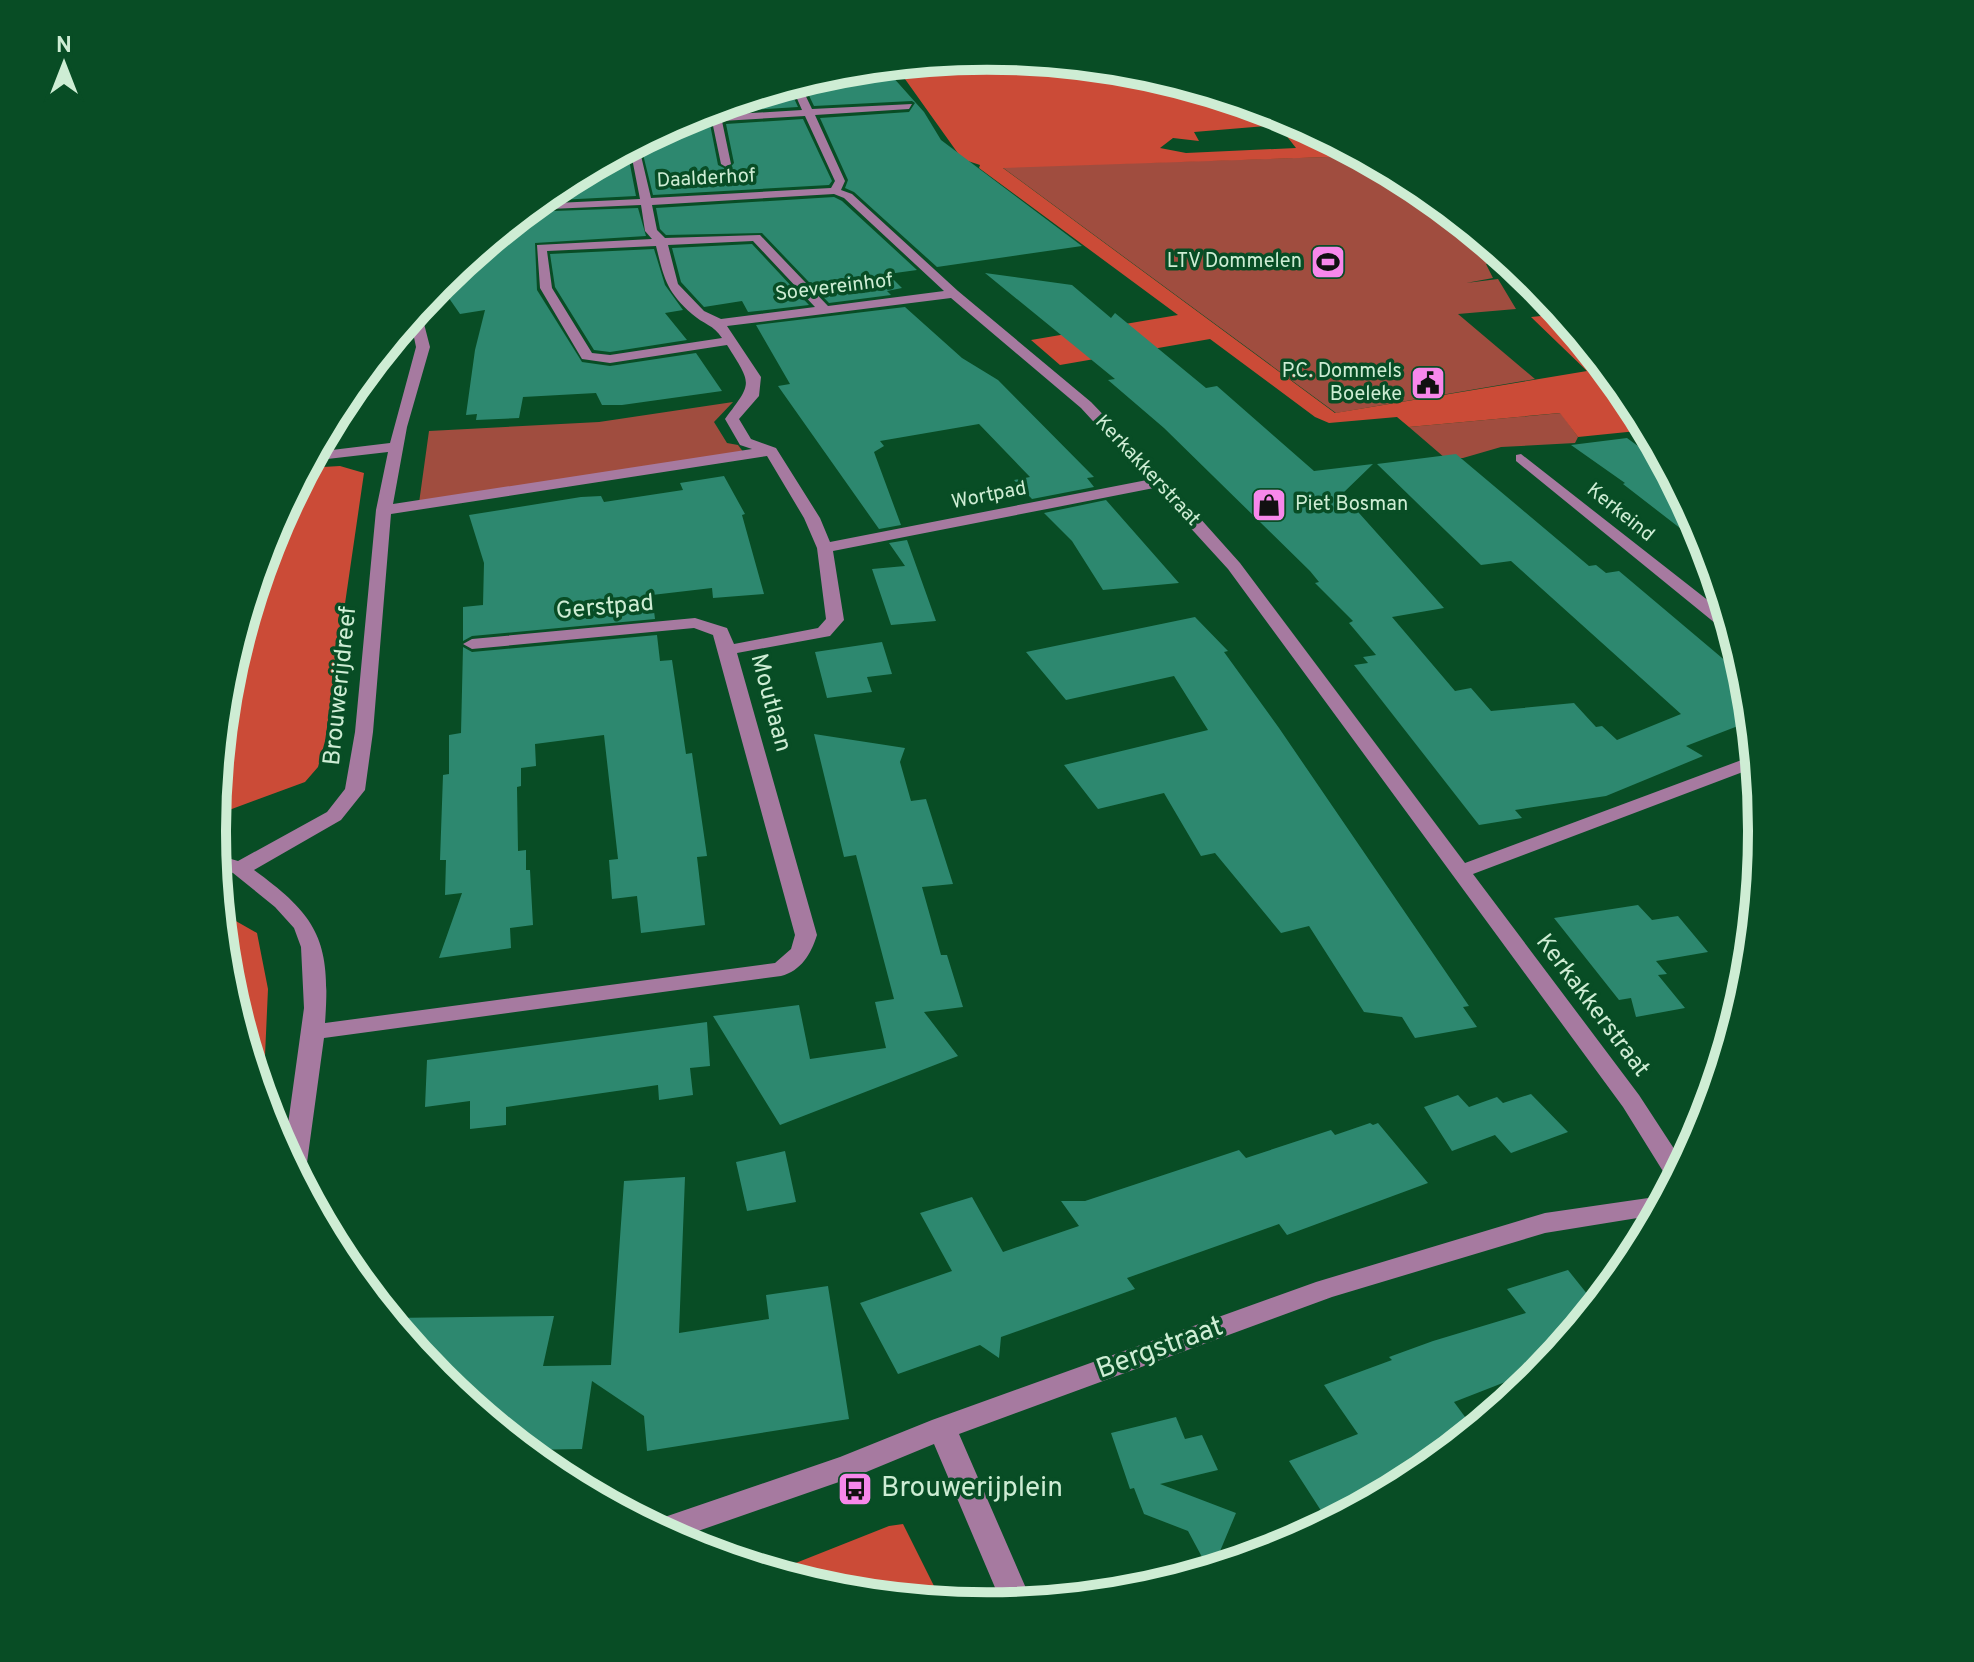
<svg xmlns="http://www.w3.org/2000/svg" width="1974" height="1662" font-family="Overpass,sans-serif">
  <rect width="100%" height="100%" fill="#084d25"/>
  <path fill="#a04d3f" d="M1360,156L1418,187L1512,264H1486L1493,278L1466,283L1498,279L1516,309L1458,314L1535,379L1336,413L1002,167Z
    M733,402L714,422L727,443L738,445L744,453L419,503L429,431L599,422Z
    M1561,413L1578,437L1575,443L1501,447L1463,458H1445L1409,427Z"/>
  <path fill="#cb4b37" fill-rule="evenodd" d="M987,56C1081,65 1196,80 1283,115C1310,126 1335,142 1360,156L1003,168L1335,413L1587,371L1531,317L1561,314L1632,401L1647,430L1578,437L1560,413L1409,427L1397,417L1329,423L1315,417L1210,339L1060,365L1031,340L1178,315L979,168L980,165L962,159L895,65ZM1278,125L1296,148L1186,153L1160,148L1173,138L1199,141L1194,132Z
    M340,466L364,473L325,741L318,767L305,782L213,816L227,679L271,534L306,468Z
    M220,912L257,933L268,989L263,1100L227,982Z
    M903,1524L939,1596L926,1600L835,1591L773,1572L889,1526Z"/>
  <path fill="#2d886f" d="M883,66L924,112L941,140L1082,246L937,267L854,192L845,188L848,180L820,118L909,112L915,103L912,101L814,106L803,83L820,82L817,77L836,71Z
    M788,85L798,107L722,112L721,106Z
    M803,119L832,181L829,185L653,195L640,142L680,120L710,124L718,165L728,170L734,163L726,124Z
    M627,149L636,196L539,201L557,186Z
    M834,197L842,201L917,270L888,274L902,288L887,291L891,295L829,303L762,233L666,235L660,229L656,208Z
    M638,208L646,236L535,243L537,290L582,362L610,366L696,353L722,391L622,405H602L596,393L523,397L519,418L476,420L477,414L466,415L475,350L485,310L460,314L444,291V279L525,212Z
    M752,244L809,305L748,312L742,301L704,307L681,282L672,248Z
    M654,249L665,285L683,310L665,313L687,340L610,352L594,350L555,287L550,254Z
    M985,273L1072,285L1111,318L1115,313L1206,388L1217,386L1314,471L1373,464L1342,494L1444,608L1392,617L1455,691L1471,688L1491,711L1574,703L1596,727L1602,726L1617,740L1681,714L1511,561L1481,565L1377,464L1456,454L1589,566L1596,565L1606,573L1619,571L1747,679L1751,721L1686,746L1703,756L1606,796L1515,810L1522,818L1479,825L1354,665L1368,663L1363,657L1376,655L1349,623L1353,621L1315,583L1319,582L1310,571L1164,428L1108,380L1115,379Z
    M905,307L962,358L998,380L1094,477L1087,478L1094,487L1032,499L1014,480L1030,477L979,424L880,441L884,446L874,452L901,525L879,529L778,386L790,384L756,325Z
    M1627,438L1668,468L1707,549L1623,484L1625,483L1571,445Z
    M724,476L745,514L742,515L764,594L713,598L712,588L652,595L655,619L472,636L463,641V607L483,605L484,563L469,515L581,497L601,496L604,502L683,490L680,483Z
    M1106,500L1179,583L1103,590L1072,541L1044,513Z
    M907,540L936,621L891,625L872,569L905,566L889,543Z
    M1195,617L1228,651L1224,652L1279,728L1469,1006L1463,1007L1477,1027L1415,1038L1402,1017L1364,1012L1309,926L1281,933L1215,853L1201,856L1164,793L1098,809L1064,765L1208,730L1174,676L1066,700L1026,652Z
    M657,635L660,661L672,660L686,754L692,753L707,856L697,857L705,925L641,933L637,896L612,899L609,860L618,859L604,735L535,744L536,766L521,768V786L517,787L518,851L526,850V870H530L533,925L510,928L511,948L439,958L462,893L445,895L446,860H440L443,775L449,774V735L461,733L463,647L472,652Z
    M882,642L892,674L867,677L872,692L827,698L815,652Z
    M814,734L905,748L900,762L911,801L926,799L953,884L922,887L941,955H947L963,1007L924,1012L958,1056L780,1125L713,1016L799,1005L810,1059L886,1048L875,1002L894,999L856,855L844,857Z
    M1638,905L1652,920L1678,916L1708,952L1656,961L1667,974L1658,975L1685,1008L1636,1017L1631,998L1619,1000L1554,918Z
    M707,1022L710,1066L690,1068L693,1095L659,1100L658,1085L506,1107V1125L470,1129V1101L425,1107L427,1060Z
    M1531,1094L1568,1132L1511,1153L1495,1135L1452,1151L1424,1107L1458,1095L1469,1107L1497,1097L1503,1103Z
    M1370,1123L1373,1125L1378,1123L1428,1183L1287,1235L1279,1224L1127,1278L1135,1289L1001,1337L999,1358L980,1345L898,1374L860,1303L952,1271L920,1213L972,1197L1003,1252L1079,1226L1061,1201H1085L1239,1150L1246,1158L1331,1130L1335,1135Z
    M785,1151L796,1202L747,1211L736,1162Z
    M685,1177L679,1333L769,1319L766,1295L828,1286L849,1419L647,1451L644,1416L592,1381L582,1449L525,1450L439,1379L389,1318L554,1316L543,1366L611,1365L624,1181Z
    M1568,1270L1596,1305L1534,1380L1521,1391L1513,1379L1454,1402L1474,1429L1417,1476L1329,1523L1289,1461L1358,1434L1324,1385L1392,1360L1389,1357L1433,1341L1526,1313L1507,1289Z
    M1176,1417L1185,1439L1202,1435L1218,1470L1160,1484L1236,1513L1213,1568L1209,1570L1188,1531L1144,1514L1134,1488L1130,1489L1111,1433Z"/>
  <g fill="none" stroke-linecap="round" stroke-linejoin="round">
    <path fill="#a67aa0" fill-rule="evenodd" d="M799,82L812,109L912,104L909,109L815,115L845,181L841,190L852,194L958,291L1091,402L1165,479L1240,563L1465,863L1755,755L1756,767L1473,874L1639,1095L1684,1164L1674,1183L1669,1181L1623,1107L1228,569L1154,488L833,551L844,620L830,636L737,653L817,935C811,954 801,971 781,976L324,1038L306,1170L298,1178L284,1153L304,1008L301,947L294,928L275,907L233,873L216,867L214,854L238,861L327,812L345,789L355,732L376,510L388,452L310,461L315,452L390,443L416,347L410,318L418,309L421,312L430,347L407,427L393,504L752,449L740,445L725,419C753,382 752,385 727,345L610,363L582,359L540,288L537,245L652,239L645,231L641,205L527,210L535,204L640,199L630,148L638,143L651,198L831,188L835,181L805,116L722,121L731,164L726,167L721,164L712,121L683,119L693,114L710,115L709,109L718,107L720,115L802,110L791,85ZM834,194L844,198L944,291L828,306L760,235L665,238L657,230L652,205ZM753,241L815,307L721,319L704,311L678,284L668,245ZM656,246C664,278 666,291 692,314C703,324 714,325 722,338L610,355L592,353L552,288L547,251ZM951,298L1081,408L1147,480L830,542L820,518L776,448L751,439L739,419L759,396L761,377L727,326ZM767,456L804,518L817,548L826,619L818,628L734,644L727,628L695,618L472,639L463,644L472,649L694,628L713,635L795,935L791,949L775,963L325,1023C331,942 319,917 254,870L341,820L365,790L373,732L391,514Z
      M1521,454L1728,616L1733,633L1726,632L1516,461V455Z
      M1662,1196L1666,1197L1656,1215L1545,1233L1332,1297L959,1434L1032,1602L1002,1604L934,1444L859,1475L675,1539L649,1525L650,1522L840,1457L932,1420L1316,1282L1545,1213Z"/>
  </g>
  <defs>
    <g id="stadium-square" transform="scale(1.8)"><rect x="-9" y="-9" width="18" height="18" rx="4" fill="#f788eb" stroke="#084d25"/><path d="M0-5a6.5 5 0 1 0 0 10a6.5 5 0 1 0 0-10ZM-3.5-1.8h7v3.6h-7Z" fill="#111"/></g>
    <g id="civic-square" transform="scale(1.8)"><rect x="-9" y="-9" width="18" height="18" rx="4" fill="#f788eb" stroke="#084d25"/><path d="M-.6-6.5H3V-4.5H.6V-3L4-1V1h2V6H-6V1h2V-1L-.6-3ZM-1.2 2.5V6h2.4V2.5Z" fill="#111"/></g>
    <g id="shop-square" transform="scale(1.8)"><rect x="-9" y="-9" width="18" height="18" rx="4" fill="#f788eb" stroke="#084d25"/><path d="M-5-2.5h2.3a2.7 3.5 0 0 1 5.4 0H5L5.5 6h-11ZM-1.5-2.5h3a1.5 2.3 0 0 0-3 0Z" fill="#111"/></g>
    <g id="bus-square" transform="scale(1.8)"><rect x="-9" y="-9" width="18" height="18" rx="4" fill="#f788eb" stroke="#084d25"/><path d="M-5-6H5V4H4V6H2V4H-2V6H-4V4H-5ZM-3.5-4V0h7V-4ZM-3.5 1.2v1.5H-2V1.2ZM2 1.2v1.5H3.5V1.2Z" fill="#111"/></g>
  </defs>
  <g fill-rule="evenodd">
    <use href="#stadium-square" x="1328" y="262"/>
    <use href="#civic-square" x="1428" y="383"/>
    <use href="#shop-square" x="1269" y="505"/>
    <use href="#bus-square" x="855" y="1489"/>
  </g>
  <g text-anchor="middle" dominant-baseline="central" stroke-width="7" stroke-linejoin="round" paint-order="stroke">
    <g font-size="20" fill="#ceedd4" stroke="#084d25">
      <text transform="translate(706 179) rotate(-3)">Daalderhof</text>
      <text transform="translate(834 288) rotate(-7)">Soevereinhof</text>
      <text transform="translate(1147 471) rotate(47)">Kerkakkerstraat</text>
      <text transform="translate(989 496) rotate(-11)">Wortpad</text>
      <text transform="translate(1620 513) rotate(39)">Kerkeind</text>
    </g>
    <g font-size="20" fill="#ceedd4" stroke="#084d25" text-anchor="end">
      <text x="1302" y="262">LTV Dommelen</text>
      <text x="1402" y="372">P.C. Dommels<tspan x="1402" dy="23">Boeleke</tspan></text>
      <text x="1295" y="505" text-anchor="start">Piet Bosman</text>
    </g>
    <g font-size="24" fill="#ceedd4" stroke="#084d25">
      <text transform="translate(605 608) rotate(-5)">Gerstpad</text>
      <text transform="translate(341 686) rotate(-84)">Brouwerijdreef</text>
      <text transform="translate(770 703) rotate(75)">Moutlaan</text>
      <text transform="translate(1592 1006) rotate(53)">Kerkakkerstraat</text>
    </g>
    <g font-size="28" fill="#ceedd4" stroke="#084d25">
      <text transform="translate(1160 1349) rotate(-20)">Bergstraat</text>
    </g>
    <g font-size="28" fill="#ceedd4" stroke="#084d25" text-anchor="start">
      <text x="881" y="1489">Brouwerijplein</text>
    </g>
  </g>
  <path d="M0 0H1974V1662H0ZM226 831a761 761 0 1 1 1522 0a761 761 0 1 1-1522 0Z" fill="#084d25" fill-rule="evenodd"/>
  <path fill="none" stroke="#ceedd4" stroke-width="10" d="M226 831a761 761 0 1 1 1522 0a761 761 0 1 1-1522 0Z"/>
  <g transform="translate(64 64)" stroke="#084d25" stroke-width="6" paint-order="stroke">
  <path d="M0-6L14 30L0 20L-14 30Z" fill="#ceedd4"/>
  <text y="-12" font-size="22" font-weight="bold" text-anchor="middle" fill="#ceedd4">N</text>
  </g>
</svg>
